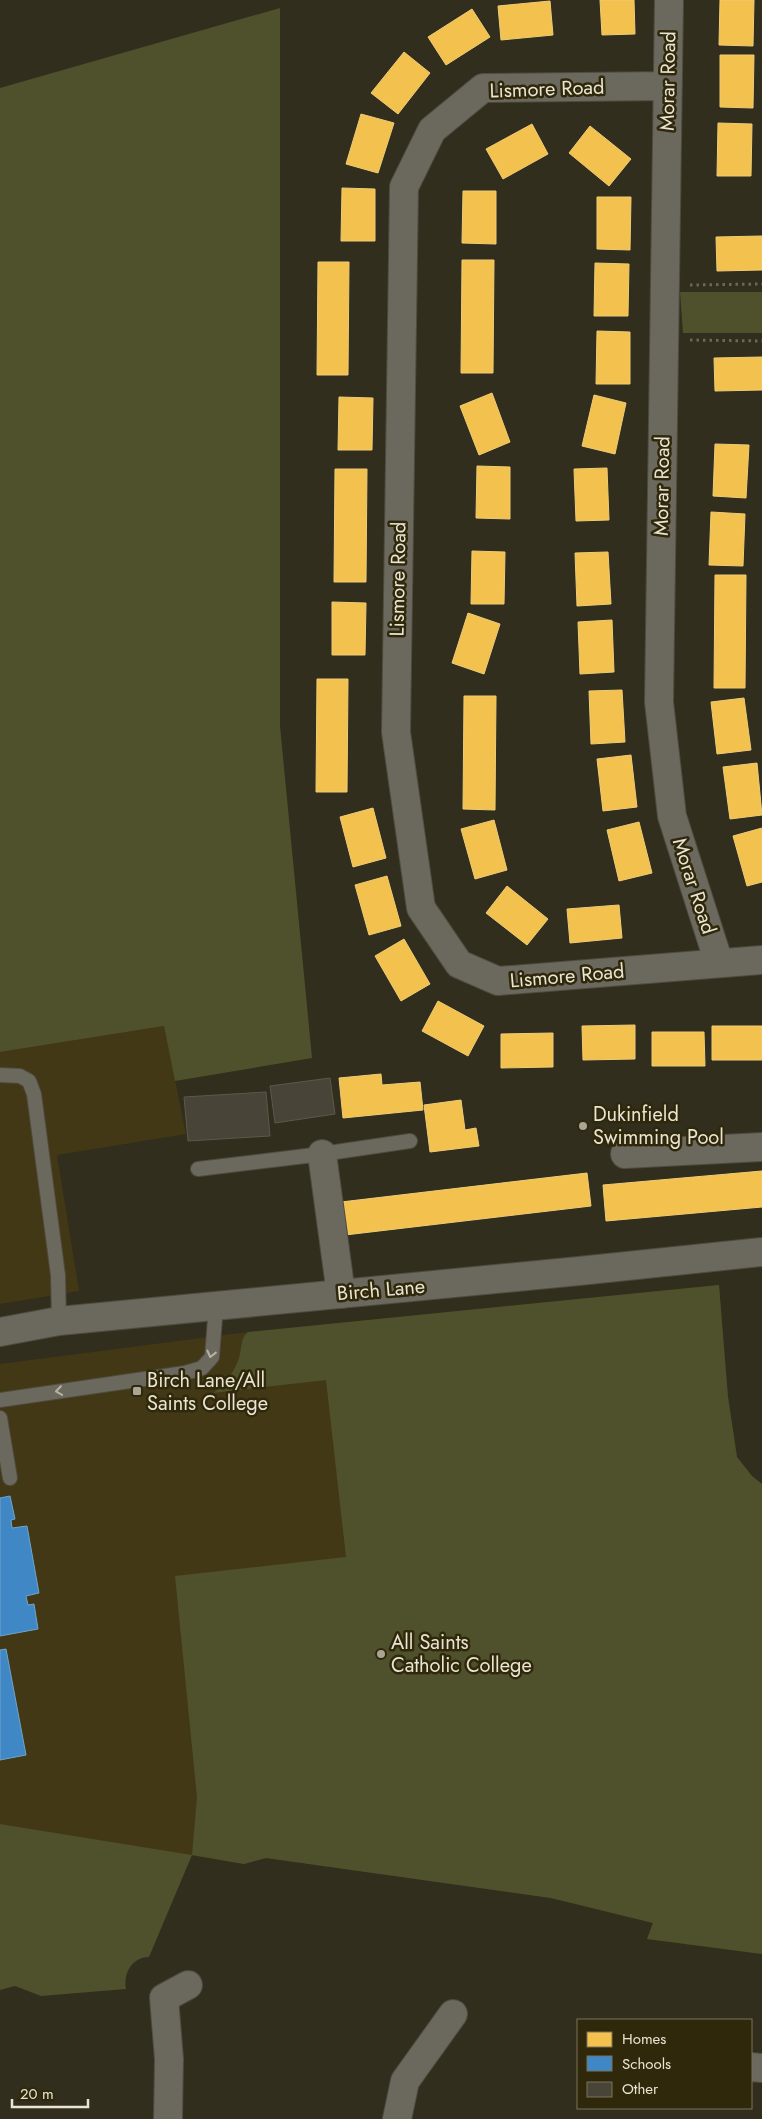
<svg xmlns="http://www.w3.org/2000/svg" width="762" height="2119" font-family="Jost,sans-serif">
  <rect width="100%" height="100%" fill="#322e1e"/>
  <path fill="#423816" d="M164,1026L186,1134L57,1155L79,1291L0,1304V1052Z
    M719,1285L728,1397L737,1457L752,1476L762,1484V1954L647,1939L653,1923L551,1898L266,1858L244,1864L0,1824V1364L248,1332Z"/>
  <path fill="#4f512c" d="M280,8V726L312,1058L175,1081L164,1026L0,1052V88Z
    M680,292H762V333H683Z
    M719,1285L728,1397L737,1457L752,1476L762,1484V1954L647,1939L653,1923L551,1898L266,1858L244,1864L192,1855L149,1957C132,1957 123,1974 126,1989L41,1996L15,1986L0,1990V1824L192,1855L197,1797L175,1576L346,1557L326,1380L213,1393C225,1384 234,1373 239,1358C242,1349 240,1338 248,1332Z"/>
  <path fill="#f2c14e" stroke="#efcc76" d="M600,0H634L635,34L602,35Z
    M720,0H754L753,46L719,45Z
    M550,1L553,35L501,40L498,6Z
    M472,9L490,37L446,65L428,37Z
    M404,52L430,73L398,114L371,93Z
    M720,55H754L753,108L720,107Z
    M361,114L394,123L378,173L346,164Z
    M718,123L752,124L751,176H717Z
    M532,124L548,154L503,179L486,149Z
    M590,126L631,159L609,186L569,153Z
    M342,188L375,189V241H341Z
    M463,191H496V244L462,243Z
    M597,197H631L630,250L597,249Z
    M762,236V270L717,271L716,237Z
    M462,260H494L493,373H461Z
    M318,262H349L348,375H317Z
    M595,263L629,264L628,316H594Z
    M597,331L630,332V384H596Z
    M762,357V390L715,391L714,358Z
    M492,393L510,442L479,455L460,406Z
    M594,395L626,403L615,454L582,446Z
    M339,397L373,398L372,450H338Z
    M715,444L749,445L746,498L713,496Z
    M477,466L510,467V519L476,518Z
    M607,468L609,520L576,521L574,469Z
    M335,469H367L366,582H334Z
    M711,512L745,514L743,566L709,565Z
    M472,551L505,552L504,604H471Z
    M608,552L611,604L577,606L575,553Z
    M715,575H746L745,688H714Z
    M332,602L366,603L365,655H332Z
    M468,613L500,624L484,674L452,663Z
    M612,620L614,672L580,674L578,622Z
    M317,679H348L347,792H316Z
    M622,690L625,742L591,744L589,691Z
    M464,696H496L495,810L463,809Z
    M744,698L751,750L717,754L711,702Z
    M631,755L637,807L603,811L597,759Z
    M757,763L762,815L730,819L723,767Z
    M373,808L386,858L353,867L340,817Z
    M494,820L507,870L475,879L461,829Z
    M639,822L652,873L619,881L607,830Z
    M762,828V882L747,886L733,836Z
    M387,876L401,926L369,935L355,885Z
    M507,886L548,919L527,945L486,913Z
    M619,905L622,938L570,943L567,909Z
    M404,939L430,984L401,1001L375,956Z
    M438,1001L484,1026L468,1056L422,1031Z
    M635,1025V1059L583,1060L582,1026Z
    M712,1026H762V1060H712Z
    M652,1032H704L705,1066H652Z
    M553,1033V1067L501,1068V1034Z
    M381,1074L382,1085L420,1082L423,1110L343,1118L339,1078Z
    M461,1100L465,1130L476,1128L479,1146L430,1152L424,1105Z
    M762,1171V1207L606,1221L603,1185Z
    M587,1173L591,1206L345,1235L341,1202Z"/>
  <path fill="#3f88c5" stroke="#72a4c9" d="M10,1496L15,1519L11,1520L12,1528L27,1526L39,1593L26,1596L28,1605L34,1604L38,1629L0,1636V1498Z
    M6,1649L26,1755L0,1760V1650Z"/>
  <path fill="#484437" stroke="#5c584b" d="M330,1078L335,1114L275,1123L270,1086Z
    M266,1092L270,1136L188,1141L184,1097Z"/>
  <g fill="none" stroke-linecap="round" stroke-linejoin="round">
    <g stroke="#4f4b3e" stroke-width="16">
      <path id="service" d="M0,1075L20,1076L29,1081L34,1094L58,1275L59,1321
        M198,1169L322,1154L410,1141
        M0,1400L185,1373L202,1368L212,1357L216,1306
        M0,1418L10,1478"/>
    </g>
    <g stroke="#4f4b3e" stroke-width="30">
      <path id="minor" d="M669,0L659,702L672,816L719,963
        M668,86L483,88L432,130L404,187L396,732L421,908L459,964L498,981L762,960
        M322,1154L341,1294
        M625,1154L762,1147
        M751,2067L762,2068
        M168,2119L169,2059L164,1998L188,1985
        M397,2119L405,2081L453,2014"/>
    </g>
    <g stroke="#4f4b3e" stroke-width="30">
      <path id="secondary" d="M0,1332L59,1321L579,1271L762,1252"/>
    </g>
    <path stroke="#6b675c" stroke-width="3" stroke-dasharray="2.5 4" stroke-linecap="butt" d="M690,285L762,284
      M690,340L762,341"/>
    <use href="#service" stroke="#6b685d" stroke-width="14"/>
    <use href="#minor" stroke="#6b685d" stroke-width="28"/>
    <use href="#secondary" stroke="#6b685d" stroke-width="28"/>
  </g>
  <defs><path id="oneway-chevron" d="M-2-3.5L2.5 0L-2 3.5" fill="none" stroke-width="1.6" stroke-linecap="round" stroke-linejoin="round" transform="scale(1.25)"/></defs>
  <g stroke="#b7b2a4">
    <use href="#oneway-chevron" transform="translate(211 1354) rotate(104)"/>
    <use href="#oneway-chevron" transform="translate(59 1391) rotate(172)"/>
  </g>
  <g fill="#a9a494" stroke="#30280b" stroke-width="2">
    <circle cx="583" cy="1126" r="5"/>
    <rect x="132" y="1386" width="10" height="10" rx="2.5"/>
    <circle cx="381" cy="1654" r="5"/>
  </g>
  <g text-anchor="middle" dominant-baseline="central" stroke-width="5" stroke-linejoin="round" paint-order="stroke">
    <g font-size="20" fill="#e9e4d3" stroke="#30280b">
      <text transform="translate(668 81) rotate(-89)">Morar Road</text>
      <text transform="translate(547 89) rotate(-2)">Lismore Road</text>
      <text transform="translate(662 486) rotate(-89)">Morar Road</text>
      <text transform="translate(398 579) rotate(-89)">Lismore Road</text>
      <text transform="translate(694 886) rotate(72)">Morar Road</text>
      <text transform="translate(567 976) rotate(-5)">Lismore Road</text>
      <text transform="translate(381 1290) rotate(-5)">Birch Lane</text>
    </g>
    <g font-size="20" fill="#e9e4d3" stroke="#30280b" text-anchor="start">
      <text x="593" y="1114">Dukinfield<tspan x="593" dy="23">Swimming Pool</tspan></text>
      <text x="147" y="1380">Birch Lane/All<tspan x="147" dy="23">Saints College</tspan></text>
      <text x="391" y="1642">All Saints<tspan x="391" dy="23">Catholic College</tspan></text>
    </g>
  </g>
  <rect x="577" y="2019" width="175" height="90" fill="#30280b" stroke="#7a735b"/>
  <rect x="587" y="2032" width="25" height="15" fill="#f2c14e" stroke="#7a735b"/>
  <text x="622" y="2044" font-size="15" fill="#e9e4d3">Homes</text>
  <rect x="587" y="2056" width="25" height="15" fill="#3f88c5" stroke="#7a735b"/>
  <text x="622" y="2069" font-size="15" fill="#e9e4d3">Schools</text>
  <rect x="587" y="2082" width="25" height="15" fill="#484437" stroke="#7a735b"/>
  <text x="622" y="2094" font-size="15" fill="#e9e4d3">Other</text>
  <path d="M12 2099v8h76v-8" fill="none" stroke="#e9e4d3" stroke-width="2.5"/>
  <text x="20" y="2099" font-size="15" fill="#e9e4d3" stroke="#30280b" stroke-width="4" paint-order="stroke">20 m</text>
</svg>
